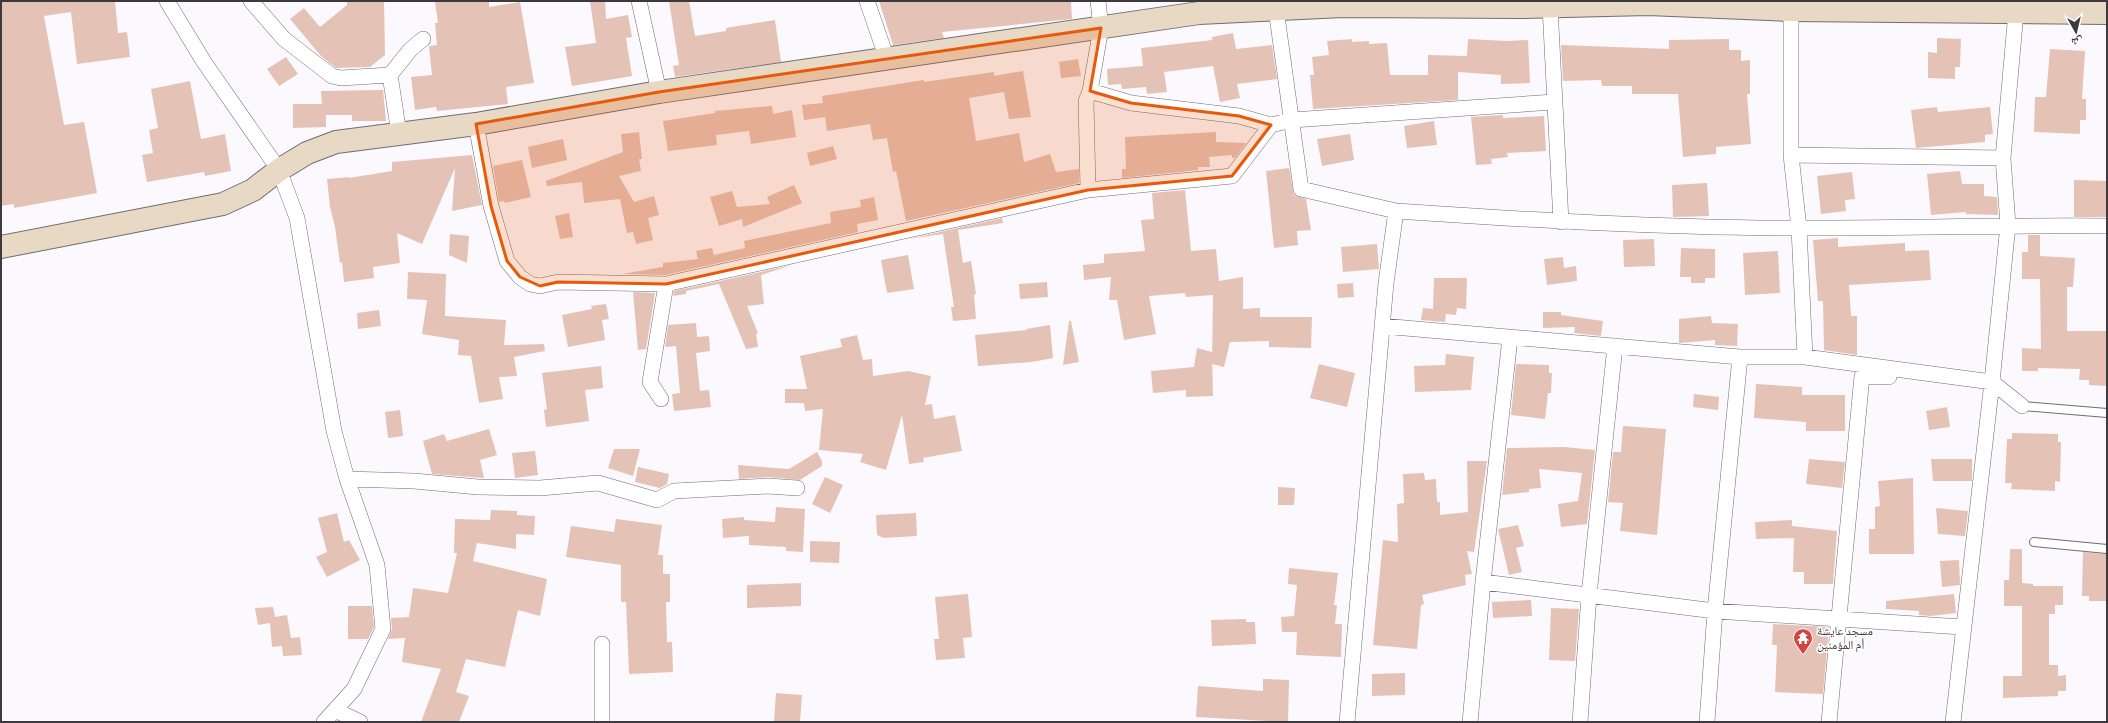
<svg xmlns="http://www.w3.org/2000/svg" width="2108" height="723" font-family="'Crimson Pro','Noto Naskh Arabic',serif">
  <rect width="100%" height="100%" fill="#fcf9fe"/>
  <path fill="#e5c2b6" d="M1,1H115L118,33L127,32L130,57L77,64L71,12L44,16L64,125L84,122L97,193L14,208V204L1,206Z
    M347,1H384L385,55L370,67L336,68L321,56L290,19L304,8L320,27L347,5Z
    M435,1H489V7L520,2L534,83L506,87L508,104L437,111L436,107L415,110L411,77L432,75L429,46L437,45L435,23H438Z
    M590,1H605L606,19L628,15L632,37L626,38L632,76L572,86L565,47L596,43Z
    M669,1H689L695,36L726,31V28L775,20L781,62L675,77L673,66L679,65Z
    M879,1H1071L1072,19L942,32L944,38L893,45Z
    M1233,33L1236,49L1272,45L1277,79L1237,84L1240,98L1220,102L1213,66L1164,72L1167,92L1147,94L1146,87L1122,89L1121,84L1108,85L1107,69L1143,66L1141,48L1212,40V37Z
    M1937,38L1961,39L1960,67H1955V79L1928,78V52L1937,53Z
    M1352,39V42L1369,41V44L1387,43L1390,75H1428V55L1467,56L1468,39L1506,41L1528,40L1530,83L1501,84V75L1458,72V100L1313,109L1310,75H1314L1312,57L1329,55L1327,41Z
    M1729,39V50H1741V61L1750,60V94H1747L1751,144L1716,147V154L1683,157L1678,94H1632V86H1602L1601,80L1563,81L1561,45L1669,49V40Z
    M2050,49L2085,51L2082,99H2086V120H2080V134L2034,132L2035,97H2046Z
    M286,57L298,74L279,86L267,69Z
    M1078,59L1081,76L1061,78L1059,62Z
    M1023,71L1031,117L1009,119L1004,92L969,98L976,141L1019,133L1024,162L1050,154L1056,172L1079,169V183L906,221L896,171L893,172L887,138L873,140L870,124L827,131L825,117L804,120L802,105L823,103L822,96L924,80V82L994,72V76Z
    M190,81L201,139L225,134L231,171L205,176L204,172L147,182L142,155L153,153L149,130L158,128L151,89Z
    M383,90L386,121H352V115H326V127L293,128V104H322L321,91Z
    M772,106L773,114L792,110L796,137L751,144L749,131L716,135L717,145L668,151L663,121L715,113V111Z
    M1937,107L1938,112L1990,107L1993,134L1985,135V142L1916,148L1911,110Z
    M1503,115V118L1544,116L1546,151L1507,153L1508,157L1491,159L1492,164L1476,165L1471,117Z
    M1434,121L1437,145L1407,148L1404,126Z
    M639,132L642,159H639L641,171L619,176L634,202L654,196L659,215L648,218L653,240L636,244L633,232L627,233L620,199L584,203L582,182L547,186L546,181L623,152L621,134Z
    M1216,132V142L1246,143L1235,158H1232V155L1209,157L1210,167H1198V170L1122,178V169H1126L1125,137Z
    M1350,134L1354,160L1322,166L1317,139Z
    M563,139L567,160L532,168L528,147Z
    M833,146L837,159L810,166L807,153Z
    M472,155L482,205L452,211L455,168L422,244L397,233L400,263L373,267L374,278L344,282L342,262L340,263L335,227L330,207L327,179L349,177V178L392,171V162Z
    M522,160L531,197L505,203L504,201L499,202L493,166Z
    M1289,168L1294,195L1306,199L1311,230L1297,231L1298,245L1274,248L1266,171Z
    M1960,171L1962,184H1984V196L1997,197L1998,215L1966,214V212L1931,215L1927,174Z
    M1852,172L1855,199L1845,200L1846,211L1821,214L1817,176Z
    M2074,180L2107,181V217H2074Z
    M1707,183L1709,216L1673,217L1672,185Z
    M794,185L802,203L743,227L742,219L719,226L710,197L732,191L737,207L770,204L767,197Z
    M1185,190L1191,251L1216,249L1219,281L1243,277V309L1260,308V317H1312L1311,348L1269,347V341L1230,342L1224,367L1212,364L1213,295L1186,297L1185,293L1149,296L1156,334L1124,340L1117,300H1109L1111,277L1084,280L1083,265L1104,263V254L1145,251L1141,220L1154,219L1152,193Z
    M874,197L878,220L857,224L858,232L665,275L622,274L663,267V263L698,259L696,251L712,248L714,255L745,248L744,241L831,223L830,212L861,207L860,200Z
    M569,213L573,237L560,239L555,216Z
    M1002,218L1003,223L958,230L963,263L971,261L976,294L974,295L976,319L953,321L951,307H954L943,234L909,239Z
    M450,234L469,236L467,263L449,255Z
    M2028,235H2040V256L2075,258L2073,287H2067V331H2107V386L2089,385V380H2079L2080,369L2038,368V371H2022V348L2041,349L2040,279H2022V252H2028Z
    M1838,238V247L1905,243V251L1929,250L1931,280L1849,285L1851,316H1857V355L1824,350L1823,301H1818L1813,240Z
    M1654,239L1655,266L1624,267L1623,240Z
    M1377,244L1379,269L1343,272L1341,247Z
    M1681,248L1715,249V278H1705V283H1691V277H1680Z
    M1778,251L1780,293L1745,295L1743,253Z
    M908,255L914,289L887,293L881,260Z
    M1563,257L1564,268L1576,266L1577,281L1547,285L1544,259Z
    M792,265L761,275L764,304L747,306L758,333L756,334L758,347L746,349L719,284L686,291V294L673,296L674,291Z
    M408,272L446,274L445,316L506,320L504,345L544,344L545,351L514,357L517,376L499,377L503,399L479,403L471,356L458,355L459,340L422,334L427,300L407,299Z
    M1434,278H1467L1466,309L1457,308L1456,315L1446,314L1445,322L1421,320L1423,308L1433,309Z
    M1047,282L1048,297L1020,299L1019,284Z
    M1353,283L1354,297L1338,298L1337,284Z
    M633,292L655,293L646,349L638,350Z
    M606,304L609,319L602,320L605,340L568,347L562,315L592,309L591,306Z
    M379,310L381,326L358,329L357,313Z
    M1543,312H1561V315L1603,321L1601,336L1574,333L1575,327L1543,328Z
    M1711,316L1712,323L1738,324L1737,346L1715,345V340L1679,343V319Z
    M1069,321H1071L1079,362L1063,365Z
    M696,323L697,337L709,336L710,351L696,353L700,391L709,390L711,407L674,411L672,394L680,393L676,346L665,347L668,325Z
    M1050,325L1053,358L1032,362L978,366L975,335L1027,330L1026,329Z
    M857,335L863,360L872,359L873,376L908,371L931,376L925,405L932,404L934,419L955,415L962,451L923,458L924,462L909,464L902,415L886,470L860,462L863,454L819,450L823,409L805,411L804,403H785V389H807L800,356L842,347L840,339Z
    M1197,348L1212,352L1213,396L1186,397V390L1153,393L1151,371L1194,367Z
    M1446,354L1474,357L1471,390L1415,392L1414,366L1445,365Z
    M1319,364L1355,373L1347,407L1310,398Z
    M1516,364L1549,365V373H1552L1551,393H1548L1545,419L1511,415Z
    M601,366L603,388L585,390L589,421L546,427L544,410L547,409L542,373Z
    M1756,384L1802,387V395H1845V431H1806V422L1754,418Z
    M1694,394L1719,397L1718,410L1693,407Z
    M1947,407L1950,427L1929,430L1926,411Z
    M400,410L403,436L388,438L385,412Z
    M1623,426L1666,429L1657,535L1620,531L1623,503L1608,502L1613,452H1621Z
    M489,429L497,455L480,460L484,478L432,474L423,441L444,434L447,441Z
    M2012,433L2058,434V442H2061L2060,482L2055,481V491L2011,489L2012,483H2005L2007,439H2012Z
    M1564,447L1595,450L1587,524L1561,527L1558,504L1578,501L1582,473L1539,469L1541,488L1529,489V492L1502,495L1507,448Z
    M614,449H640L633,476L608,468Z
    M535,451L538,475L515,478L512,453Z
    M817,452L822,461V466L800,480L769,477L739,479L738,465L789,469Z
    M1809,459L1845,462L1842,488L1806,484Z
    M1931,459H1972V481H1933Z
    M1467,461H1487L1474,552L1467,551L1472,574L1465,575L1466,585L1422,595L1424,604L1421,605L1417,649L1373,645L1383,540L1398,542L1397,504L1404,503L1403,474L1424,473L1425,480L1436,479L1437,502H1440V515L1468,512Z
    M638,467L669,474L667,484L660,488L635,482Z
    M825,477L843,485L830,513L812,504Z
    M1913,478L1914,554H1869V529H1875V507L1880,506L1878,481Z
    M1278,487L1295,488L1294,505H1278Z
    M776,507L805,509L803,552L786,551V547L749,545V536L723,538L722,519L744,517V520L775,522Z
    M1936,508L1968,511L1965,536L1938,534Z
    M491,510L517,511V515L535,516L534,535L516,534V549L477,543L473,561L547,579L540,616L518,610L505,667L466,659L456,692L469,696L459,722H421L441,669L402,662L405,638L388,639L392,629L391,618L409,617L413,588L448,593L457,553H454L455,519L490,520Z
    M337,513L344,542L349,540L360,560L327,577L316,557L327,552L318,518Z
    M916,513L917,536L884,538L877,535L876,515Z
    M616,519L662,525L658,555H663V574H670V602H666L667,642H672L673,672L629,674L626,602H621V565L566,557L571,526L614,532Z
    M1792,520V526L1837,531L1833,584H1804V572H1793L1794,538L1756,539L1755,522Z
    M1518,525L1524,546L1516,548L1522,572L1509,575L1498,529Z
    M810,541L840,542L839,563L810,562Z
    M2010,549H2022V583L2033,584V586H2063V605H2055V614H2049V665H2058V676L2066,675V691H2058V696L2003,698V676H2022V606H2004V580H2009Z
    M2083,552L2107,554V601H2089V596H2082Z
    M1959,560L1960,585L1942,587L1940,561Z
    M1289,568L1338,573L1334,605H1337L1335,624H1342L1341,657L1296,655L1297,632H1282L1281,617L1294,616L1297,585L1288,584Z
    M801,583V606L747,608V585Z
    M968,594L972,637L963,638L965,658L936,660L934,639H939L935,597Z
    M1954,594L1956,613L1930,616L1919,615V611L1886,609V601Z
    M1531,600L1532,616L1493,618L1492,602Z
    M348,606H372L374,627L368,639H348Z
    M273,607L275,617L287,615L291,638L300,637L302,655L283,656L282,646L272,647L270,623L258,625L255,608Z
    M1551,608L1579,609L1575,661L1549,660Z
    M1246,619V622H1255L1256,644L1212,646L1211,620Z
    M1773,624L1829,627L1823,694L1775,692L1777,645H1772Z
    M1405,673V695L1372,696V674Z
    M1263,679L1289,680L1288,722L1196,717L1198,686L1263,691Z
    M776,693L802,695L800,722H774Z"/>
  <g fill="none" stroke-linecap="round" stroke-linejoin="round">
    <g stroke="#706c73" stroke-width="10">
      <path id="service" d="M2022,406L2107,413
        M2034,542L2107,549"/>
    </g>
    <g stroke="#706c73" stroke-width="16">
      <path id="minor" d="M167,1L204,62L279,170L297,218L334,431L347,479L377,565L383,629L354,689L324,722
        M251,1L284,39L332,76L341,78L390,75
        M639,1L659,92
        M867,1L887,59
        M1550,6L1561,222
        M1276,9L1301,189L1396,211L1386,283L1347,722
        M1791,10V155L1799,228L1805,357
        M1090,91L1131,103L1239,116L1271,125
        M476,124L491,206L507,261L520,277L530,284L540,286L558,282L666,284L1088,190L1232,176L1271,125L1292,120L1554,102
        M399,134L390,75L410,50L423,39
        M1791,155L2003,158
        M1088,190L1086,101L1090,91L1101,28L1098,1
        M1396,211C1530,220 1665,228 1799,228C1902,228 2004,225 2107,226
        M1382,326L1740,357H1805L1992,382L2022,406
        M661,399L650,382L666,284
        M347,479L414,481L478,487L540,488L598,483L657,500L674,491L768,486L797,488
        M1483,582L1715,611L1962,627
        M335,710L360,722
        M602,722V644
        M1470,722L1483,582L1510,338
        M1580,722L1589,595L1615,346
        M1707,722L1715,611L1740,357
        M1829,722L1862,376L1889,377
        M1953,722L1992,382L2008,225L2003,158L2016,12"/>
    </g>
    <g stroke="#706c73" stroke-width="24">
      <path id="secondary" d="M1,247L223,204L253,190L279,170L307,153L336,142L476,124L659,92L1199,13L1343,6L1521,7L1648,4L1791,10L2107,13"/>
    </g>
    <use href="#service" stroke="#fff" stroke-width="8"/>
    <use href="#minor" stroke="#fff" stroke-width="15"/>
    <use href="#secondary" stroke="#e8d9c4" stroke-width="22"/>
  </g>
  <path fill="#e8590c" fill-opacity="0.2" stroke="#e8590c" stroke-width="3" stroke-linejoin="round" d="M1101,28L1090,91L1131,103L1239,116L1271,125L1232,176L1088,190L666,284L558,282L540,286L520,277L507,261L491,206L476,124L659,92Z"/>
  <defs>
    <g id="temple-pin" transform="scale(1)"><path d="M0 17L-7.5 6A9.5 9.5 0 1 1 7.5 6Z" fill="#d3443f" stroke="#fff"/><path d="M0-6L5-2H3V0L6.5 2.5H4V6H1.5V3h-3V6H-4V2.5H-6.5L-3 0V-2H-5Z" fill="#fff"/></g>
  </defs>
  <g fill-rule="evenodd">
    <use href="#temple-pin" x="1803" y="638"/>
  </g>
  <g text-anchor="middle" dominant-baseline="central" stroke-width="3" stroke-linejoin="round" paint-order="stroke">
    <g font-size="12" fill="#3c3a3e" stroke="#fff" text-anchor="start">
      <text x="1817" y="631">مسجد عايشة<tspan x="1817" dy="14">أم المؤمنين</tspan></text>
    </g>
  </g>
  <rect width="2108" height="723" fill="none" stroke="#3c3a3e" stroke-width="4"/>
  <g transform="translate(2076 32) rotate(172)" stroke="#ffffff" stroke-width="3" paint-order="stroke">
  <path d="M0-3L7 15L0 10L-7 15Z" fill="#3c3a3e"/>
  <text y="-6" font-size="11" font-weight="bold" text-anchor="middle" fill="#3c3a3e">ش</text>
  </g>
</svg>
